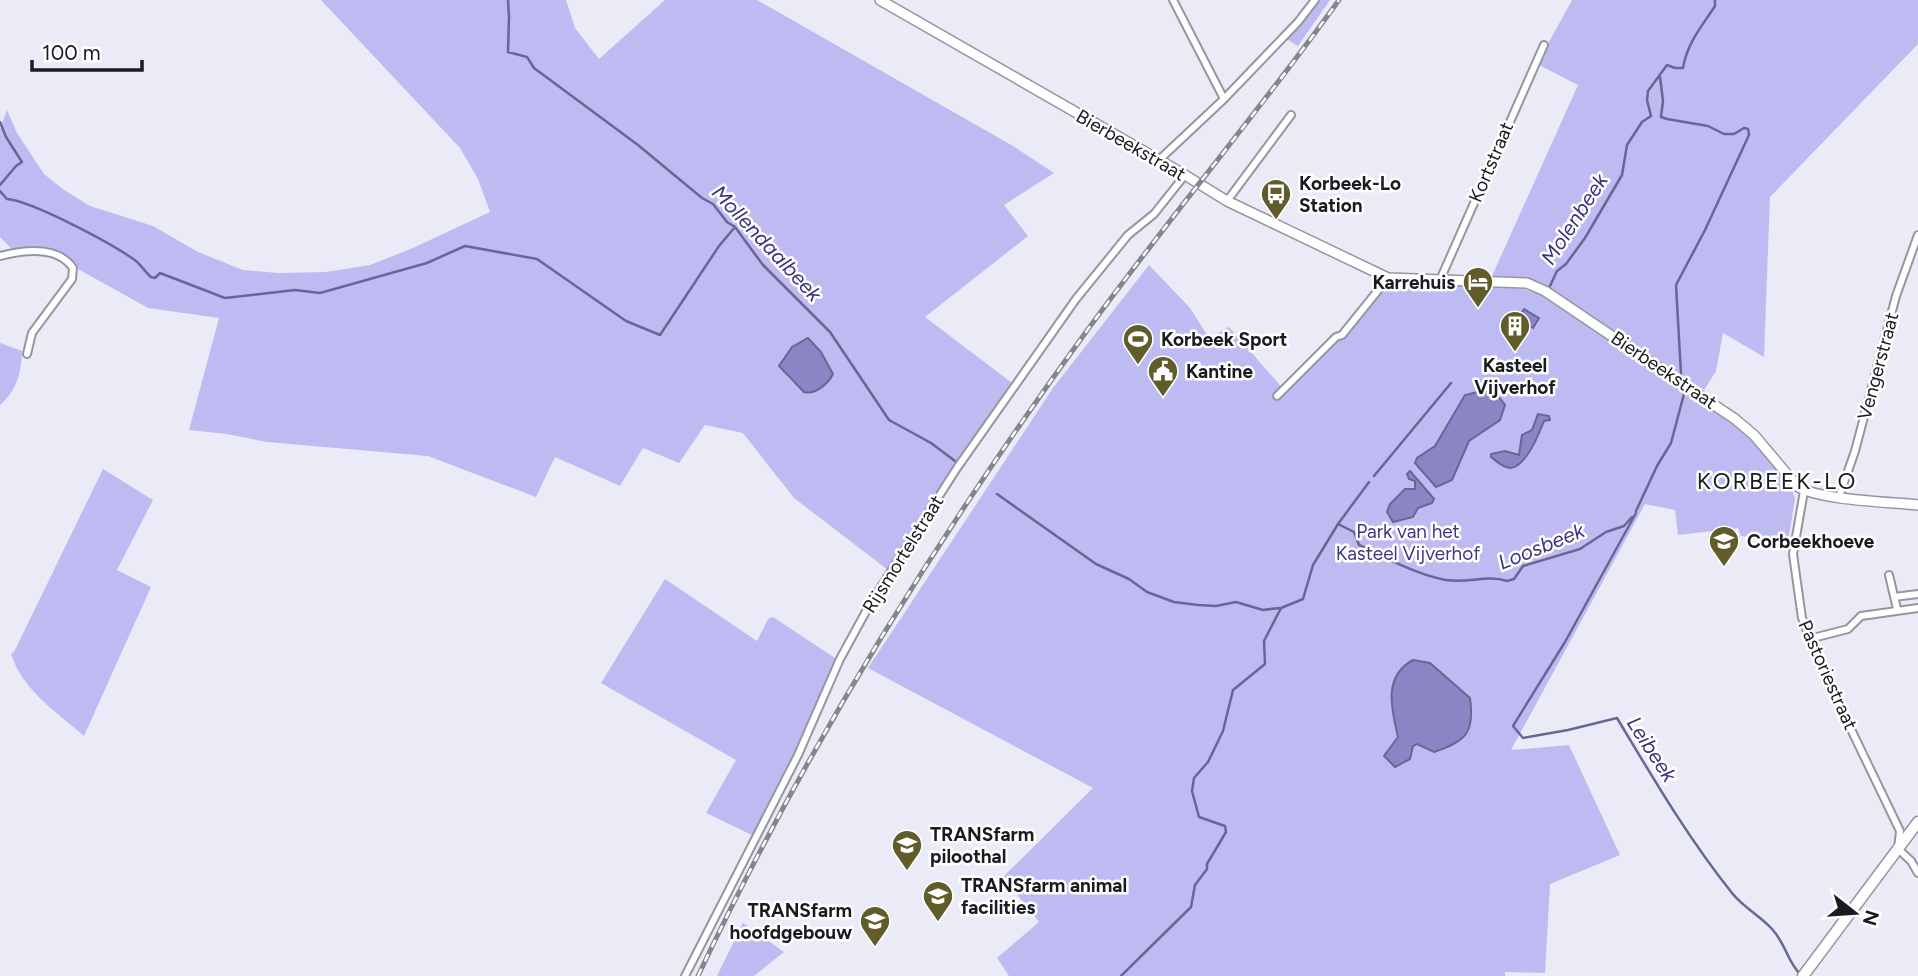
<svg xmlns="http://www.w3.org/2000/svg" width="1918" height="976" font-family="Figtree,sans-serif">
  <rect width="100%" height="100%" fill="#ebebf7"/>
  <path fill="#bdbbf2" fill-rule="evenodd" d="M321,0H566L575,28L599,59L665,0H757L1013,146L1054,173L1004,205L1028,236L925,317L1012,383L888,570L794,498L743,433L705,425L679,463L643,448L620,486L555,457L536,497L428,456L267,442L227,434L189,430L219,318L148,308L78,269C70,250 31,245 12,249L0,237V129L7,110L17,133L44,174L64,190L90,206L153,226L198,252L243,270L279,273L326,272L370,265L413,248L490,212L478,179L460,148ZM808,339L804,392L787,376L782,359L792,347Z
    M1318,0H1330L1298,46L1285,38Z
    M1572,0H1918V44L1770,197L1764,357L1723,333L1716,371L1704,390L1542,283L1524,278L1492,276L1578,85L1537,64Z
    M1149,265L1190,308L1209,338L1229,327L1286,392L1339,337L1386,283L1520,288L1541,294L1744,430L1792,489L1795,499L1788,541L1741,536L1738,528L1678,535L1675,510L1645,504L1511,750L1569,745L1620,855L1550,884L1545,973L1505,972V976H1009L997,958L1039,922L1003,877L1093,788L868,668L1053,388Z
    M0,343L22,351C21,374 17,390 0,405Z
    M103,469L153,500L117,570L151,587L84,736C57,712 23,691 11,654L14,652Z
    M665,579L757,641L768,619L773,617L835,658L837,665L754,836L706,813L736,760L601,683Z
    M743,923L784,952L754,976H717Z"/>
  <path fill="#8a86c6" stroke="#686694" stroke-width="2" d="M1524,309L1539,318L1533,328L1518,319Z
    M808,338L821,352L833,374C828,384 815,395 804,392L779,366L792,347Z
    M1485,390L1499,397L1505,405L1500,420L1469,441L1452,480L1436,487L1415,463L1417,458L1435,446L1465,395Z
    M1538,414L1549,416L1550,420L1544,421C1539,434 1526,466 1511,468C1503,468 1496,461 1491,457V454L1505,451L1519,455L1522,435L1532,430Z
    M1410,471L1434,499L1432,503L1418,508L1413,517L1393,522L1387,512L1390,504L1405,489H1415V481L1409,479L1407,474Z
    M1413,660L1430,663L1470,698C1475,733 1466,741 1434,752L1417,744L1413,746L1410,759L1395,767L1384,756L1398,737C1392,710 1382,677 1413,660Z"/>
  <g fill="none" stroke-linecap="round" stroke-linejoin="round">
    <path stroke="#686694" stroke-width="2.5" d="M508,0L509,17L508,52L527,57L534,68L638,145L702,198L713,204L727,222L735,227L763,265L830,332L889,420L931,443L955,461
      M1660,77L1663,101L1661,117L1667,119L1708,126L1724,134H1734L1744,128L1748,129L1749,135L1705,230L1676,285L1681,374
      M0,185L16,166L22,162L6,137L0,122
      M0,191L7,199C32,201 113,244 136,261C141,265 145,272 151,277L155,278L160,273L225,298L295,290L320,293L427,263L465,246L537,259L626,321L660,335L719,246L735,227
      M1550,286L1557,271L1566,264L1585,238L1622,175L1627,145L1642,122L1651,116L1647,100L1648,91L1667,65L1675,68H1683C1687,43 1702,26 1715,6V0
      M1374,476L1451,383
      M997,494L1096,564L1129,579L1147,592L1174,602L1198,605L1216,606L1236,602L1263,610L1279,608
      M1636,511L1657,466L1671,443L1684,394
      M1636,513L1565,642L1513,726L1523,738L1568,730L1617,718C1653,778 1688,838 1732,893C1743,907 1760,916 1772,929C1786,944 1787,961 1800,974
      M1338,524L1354,532L1359,545C1385,557 1413,573 1441,579C1463,585 1487,574 1507,581L1514,579L1523,566L1580,549L1606,532L1624,526L1632,517
      M1121,976L1191,907L1195,885L1207,869V864L1226,832L1225,826L1199,817L1192,791L1194,778L1208,762L1223,731L1233,690L1265,664L1264,641L1281,608L1303,599L1313,565L1338,524L1369,482"/>
    <g stroke="#9696a1" stroke-width="10">
      <path id="street" d="M1173,0L1224,99
        M1159,160L1224,99L1298,22L1315,0
        M1227,201L1291,115
        M0,256C23,250 57,245 73,268L72,279L32,333L27,354
        M1440,280L1544,45
        M1277,396L1336,337L1342,335L1388,278
        M1804,491L1793,554L1802,618L1820,665L1900,831L1898,849L1911,861L1918,873
        M1839,497L1855,451L1896,296L1918,235
        M1889,575L1897,609
        M1894,597L1918,594
        M1809,639L1848,629L1861,616L1918,608
        M685,976L798,755L840,659L870,604L957,468L1076,299L1128,235L1154,214L1185,175"/>
    </g>
    <g stroke="#9696a1" stroke-width="12">
      <path id="secondary" d="M880,0L1185,175L1227,201L1388,278L1527,283L1545,291L1735,419L1754,435L1797,486C1816,500 1891,502 1918,505"/>
    </g>
    <g stroke="#9696a1" stroke-width="13">
      <path id="primary" d="M1803,976L1918,822"/>
    </g>
    <use href="#street" stroke="#fff" stroke-width="6"/>
    <use href="#secondary" stroke="#fff" stroke-width="9"/>
    <use href="#primary" stroke="#fff" stroke-width="10"/>
    <g stroke="#85858e" stroke-width="5">
      <path id="rail" d="M698,976C805,749 938,535 1086,332C1168,219 1258,113 1339,0"/>
    </g>
    <use href="#rail" stroke="#fff" stroke-width="2.5" stroke-dasharray="8" stroke-linecap="butt"/>
  </g>
  <defs>
    <g id="bus-pin" transform="scale(1.575)"><path d="M0 17L-7.5 6A9.5 9.5 0 1 1 7.5 6Z" fill="#605d2a" stroke="#fff"/><path d="M-5-6H5V4H4V6H2V4H-2V6H-4V4H-5ZM-3.5-4V0h7V-4ZM-3.5 1.2v1.5H-2V1.2ZM2 1.2v1.5H3.5V1.2Z" fill="#fff"/></g>
    <g id="hotel-pin" transform="scale(1.575)"><path d="M0 17L-7.5 6A9.5 9.5 0 1 1 7.5 6Z" fill="#605d2a" stroke="#fff"/><path d="M-6-4.5h1.5V1H6V5H4.5V3h-9V5H-6ZM-4 0a1.8 1.8 0 1 1 3.6 0ZM.5 0V-2.5h3Q6-2.5 6 0Z" fill="#fff"/></g>
    <g id="building-pin" transform="scale(1.575)"><path d="M0 17L-7.5 6A9.5 9.5 0 1 1 7.5 6Z" fill="#605d2a" stroke="#fff"/><path d="M-4-6H4V6H1V3H-1V6H-4ZM-2.5-4.3h1.7v1.8h-1.7ZM.8-4.3h1.7v1.8H.8ZM-2.5-1h1.7V.8h-1.7ZM.8-1h1.7V.8H.8Z" fill="#fff"/></g>
    <g id="stadium-pin" transform="scale(1.575)"><path d="M0 17L-7.5 6A9.5 9.5 0 1 1 7.5 6Z" fill="#605d2a" stroke="#fff"/><path d="M0-5a6.5 5 0 1 0 0 10a6.5 5 0 1 0 0-10ZM-3.5-1.8h7v3.6h-7Z" fill="#fff"/></g>
    <g id="civic-pin" transform="scale(1.575)"><path d="M0 17L-7.5 6A9.5 9.5 0 1 1 7.5 6Z" fill="#605d2a" stroke="#fff"/><path d="M-.6-6.5H3V-4.5H.6V-3L4-1V1h2V6H-6V1h2V-1L-.6-3ZM-1.2 2.5V6h2.4V2.5Z" fill="#fff"/></g>
    <g id="university-pin" transform="scale(1.575)"><path d="M0 17L-7.5 6A9.5 9.5 0 1 1 7.5 6Z" fill="#605d2a" stroke="#fff"/><path d="M0-5L7-2L0 1L-7-2ZM-4 1L0 2.5L4 1V4Q0 6-4 4Z" fill="#fff"/></g>
  </defs>
  <g fill-rule="evenodd">
    <use href="#bus-pin" x="1276" y="194"/>
    <use href="#hotel-pin" x="1478" y="282"/>
    <use href="#building-pin" x="1515" y="326"/>
    <use href="#stadium-pin" x="1138" y="339"/>
    <use href="#civic-pin" x="1163" y="371"/>
    <use href="#university-pin" x="1724" y="541"/>
    <use href="#university-pin" x="907" y="845"/>
    <use href="#university-pin" x="938" y="896"/>
    <use href="#university-pin" x="875" y="921"/>
  </g>
  <g text-anchor="middle" dominant-baseline="central" stroke-width="5" stroke-linejoin="round" paint-order="stroke">
    <g font-size="19" fill="#1a1a1f" stroke="#fff">
      <text transform="translate(1131 145) rotate(30)">Bierbeekstraat</text>
      <text transform="translate(1491 162) rotate(-67)">Kortstraat</text>
      <text transform="translate(1878 366) rotate(-75)">Vengerstraat</text>
      <text transform="translate(1664 370) rotate(34)">Bierbeekstraat</text>
      <text transform="translate(903 554) rotate(-58)">Rijsmortelstraat</text>
      <text transform="translate(1828 675) rotate(66)">Pastoriestraat</text>
    </g>
    <g font-size="19" font-weight="bold" fill="#1a1a1f" stroke="#fff" text-anchor="start">
      <text x="1299" y="183">Korbeek-Lo<tspan x="1299" dy="22">Station</tspan></text>
      <text x="1455" y="282" text-anchor="end">Karrehuis</text>
      <text x="1161" y="339">Korbeek Sport</text>
      <text x="1515" y="365" text-anchor="middle">Kasteel<tspan x="1515" dy="22">Vijverhof</tspan></text>
      <text x="1186" y="371">Kantine</text>
      <text x="1747" y="541">Corbeekhoeve</text>
      <text x="930" y="834">TRANSfarm<tspan x="930" dy="22">piloothal</tspan></text>
      <text x="961" y="885">TRANSfarm animal<tspan x="961" dy="22">facilities</tspan></text>
      <text x="852" y="910" text-anchor="end">TRANSfarm<tspan x="852" dy="22">hoofdgebouw</tspan></text>
    </g>
    <g font-size="19" fill="#423684" stroke="#fff">
      <text x="1408" y="531">Park van het<tspan x="1408" dy="22">Kasteel Vijverhof</tspan></text>
    </g>
    <g font-size="21" font-style="italic" fill="#3e327f" stroke="#fff">
      <text transform="translate(1574 219) rotate(-57)">Molenbeek</text>
      <text transform="translate(767 243) rotate(47)">Mollendaalbeek</text>
      <text transform="translate(1541 546) rotate(-22)">Loosbeek</text>
      <text transform="translate(1652 749) rotate(57)">Leibeek</text>
    </g>
    <g font-size="23" letter-spacing="2" fill="#1a1a1f" stroke="#fff">
      <text x="1777" y="481">KORBEEK-LO</text>
    </g>
  </g>
  <g transform="translate(1855 913) rotate(107)" stroke="#ffffff" stroke-width="5" paint-order="stroke">
  <path d="M0-5L12 26L0 18L-12 26Z" fill="#1a1a1f"/>
  <text y="-10" font-size="19" font-weight="bold" text-anchor="middle" fill="#1a1a1f">N</text>
  </g>
  <path d="M32 60v10h110v-10" fill="none" stroke="#1a1a1f" stroke-width="3.5"/>
  <text x="42" y="60" font-size="21" fill="#1a1a1f" stroke="#ffffff" stroke-width="5" paint-order="stroke">100 m</text>
</svg>
